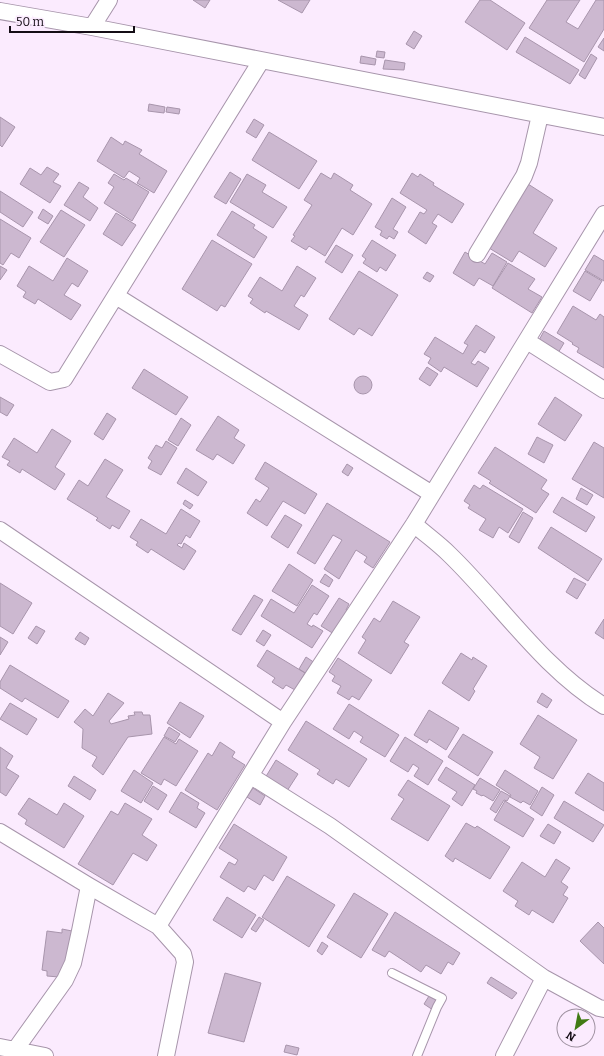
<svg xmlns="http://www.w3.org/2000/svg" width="604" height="1056" font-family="Bitter,serif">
  <rect width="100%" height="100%" fill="#fbebfe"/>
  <path fill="#ccb8d0" stroke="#a895ac" d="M193,0H210L205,8Z
    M278,0H310L302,13Z
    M480,0H490L525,23L507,50L465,22Z
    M547,0H580L566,22L578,29L596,0H604V29L584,62L529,28Z
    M414,31L422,36L414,49L406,44Z
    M525,37L579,70L570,84L516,52Z
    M604,38V51L598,47Z
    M377,51L385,52L384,58L376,57Z
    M591,54L597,58L585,79L579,75Z
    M361,56L376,59L375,65L360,63Z
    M385,60L405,63L404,70L383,69Z
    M149,104L165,107L164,113L148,111Z
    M167,107L180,109L179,114L166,112Z
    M0,117L15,127L2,147L0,145Z
    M254,119L264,125L256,138L246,132Z
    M269,132L317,161L299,189L252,160Z
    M111,137L123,145L125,141L142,150L139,154L167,171L154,193L137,183L140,178L129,171L124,178L97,161Z
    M47,167L59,174L53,182L61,186L50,203L20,184L30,168L41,175Z
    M230,172L241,179L226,204L214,197Z
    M321,173L331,179L334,173L353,185L350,190L372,204L353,235L342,228L325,256L309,246L306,250L291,241L295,236L293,235L312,205L304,200Z
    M412,173L418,177L420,174L434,183L433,185L464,204L452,223L438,214L432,223L437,226L426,244L408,232L420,212L424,214L427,210L400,193Z
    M114,174L124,180L126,178L149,192L132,221L104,203L114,187L108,183Z
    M247,174L266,185L262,192L287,207L273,228L230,202Z
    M79,182L89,188L83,197L98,208L90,221L64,205Z
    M528,184L553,200L533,233L557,248L545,267L519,251L512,262L489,248Z
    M0,191L33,212L23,227L0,212Z
    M392,198L406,207L393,229L398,232L394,239L389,236L387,239L380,235L382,231L375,227Z
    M43,209L53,216L48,224L38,218Z
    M61,210L85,225L64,257L40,242Z
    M232,211L255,225L253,228L267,237L254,258L217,235Z
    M116,213L136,225L122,246L103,234Z
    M0,219L31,238L19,258L11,253L3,265L0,263Z
    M212,240L252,264L225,307L221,305L217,311L182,289Z
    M372,240L396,255L386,271L380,267L377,272L363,263L366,259L362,256Z
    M336,245L353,255L342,273L325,262Z
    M465,252L485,264L492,253L507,262L493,286L479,278L474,286L453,273Z
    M594,255L604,261V281L585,270Z
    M67,258L88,271L78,287L72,283L64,295L81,305L71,320L38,299L35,304L23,297L26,292L17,286L29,266L53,281Z
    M508,263L535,279L528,289L542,297L532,313L492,288Z
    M0,266L7,270L0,280Z
    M297,266L316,278L304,297L301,295L294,306L308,315L299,330L266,311L265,313L250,303L253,299L248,296L260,277L282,291Z
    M359,271L398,295L372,336L359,328L354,335L329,319Z
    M585,271L602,281L590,301L573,291Z
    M427,272L434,276L430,282L423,278Z
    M573,306L596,320L600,314L604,317V368L577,352L579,348L572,344L573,343L557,333Z
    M476,325L495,337L485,353L480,350L471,363L475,365L478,361L489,368L477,387L444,367L441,372L428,363L431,358L424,354L435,337L463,354L468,345L464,343Z
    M544,331L564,343L558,353L538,342Z
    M427,367L438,374L430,386L419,379Z
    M144,369L188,397L176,415L132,388Z
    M354 385a9 9 0 1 1 18 0a9 9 0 1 1-18 0Z
    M0,397L14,405L7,416L0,412Z
    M555,397L582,415L565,441L538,424Z
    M107,413L116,419L103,440L94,434Z
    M218,416L239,430L234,438L245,445L233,464L217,454L213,460L196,450Z
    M181,418L191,425L178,446L168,440Z
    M52,429L71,441L55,467L65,474L55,490L22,469L20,473L7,465L10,461L2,457L14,438L37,453Z
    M537,437L553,445L544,463L528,454Z
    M166,441L177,448L161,475L148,468L152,461L148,458L156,445L162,448Z
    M594,442L604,448V498L572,479Z
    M495,447L547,480L541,489L549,494L536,513L489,483L491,481L478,473Z
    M105,459L123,470L106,497L130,511L119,529L112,525L110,529L96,520L98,518L67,499L79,480L88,486Z
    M265,462L317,494L305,514L283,501L267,526L247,513L256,499L260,502L269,488L255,479Z
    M347,464L353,468L348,476L342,472Z
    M186,468L207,482L198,496L177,483Z
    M474,485L480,489L483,485L523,509L508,533L499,527L493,538L479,530L486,519L468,508L470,505L464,501Z
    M581,488L593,495L587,505L576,499Z
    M562,497L595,517L586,532L553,512Z
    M185,500L193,505L190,509L183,504Z
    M327,503L390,542L373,568L364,562L367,557L356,550L339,579L324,569L342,540L333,535L315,564L297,553Z
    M181,509L200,521L190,538L186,535L181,544L179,543L177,545L182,548L184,543L196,551L184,570L151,549L148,553L136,545L138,542L130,537L141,519L166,534Z
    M523,512L533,518L519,543L509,537Z
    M285,515L302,525L288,548L271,537Z
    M551,527L602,559L588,581L538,548Z
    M289,564L313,580L297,606L272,591Z
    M325,574L333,580L329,587L320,582Z
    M574,578L586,584L577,599L566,592Z
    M0,583L32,603L13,634L0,626Z
    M312,585L329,596L317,615L314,613L307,624L312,627L313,625L323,631L312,648L261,616L271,599L294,613Z
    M254,595L263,600L241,635L232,630Z
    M339,598L349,604L346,610L348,611L334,634L321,626Z
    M393,601L420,617L404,642L409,645L391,674L358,653L366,640L362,637L374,618L380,622Z
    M604,619V639L595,633Z
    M36,626L45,631L37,644L28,638Z
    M263,630L271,635L264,646L256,641Z
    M80,632L89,638L85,645L75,639Z
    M0,637L8,642L0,655Z
    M267,650L305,673L295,690L286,685L283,689L272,682L275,678L257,666Z
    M461,653L472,660L473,657L487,666L473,689L475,691L469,701L442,683Z
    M306,657L315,663L307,674L299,669Z
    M338,658L372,680L359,700L352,696L349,700L337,693L341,686L332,681L335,676L329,672Z
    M10,665L69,701L58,718L25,698L22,702L0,688V682Z
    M108,693L124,703L109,721L111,724L129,719L128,716L135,715L134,712H142L143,715H150L152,734L128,737L103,775L92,766L97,757L82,748L83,729L74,722L85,709L93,716Z
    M542,693L552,700L547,708L537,702Z
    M180,702L204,716L190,738L167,723Z
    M10,703L37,719L27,735L0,719Z
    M349,704L399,735L385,757L360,742L363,737L354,731L349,739L333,729Z
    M429,710L459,728L446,750L429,739L427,743L414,735Z
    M538,715L577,740L553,779L534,768L540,757L520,744Z
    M306,721L367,759L349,787L336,779L333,784L317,774L320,770L288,750Z
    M169,727L180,734L175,742L164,736Z
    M463,734L493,752L478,776L448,757Z
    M164,737L176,744L179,739L198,751L176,786L164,779L161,785L141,773Z
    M405,737L443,761L428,785L414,776L419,768L413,764L408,772L390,761Z
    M220,742L235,752L232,757L245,765L217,810L185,790L208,753L212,756Z
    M0,747L13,756L6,768L19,776L6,796L0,792Z
    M276,760L298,774L287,791L265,778Z
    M446,767L475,785L462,806L452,799L457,792L438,780Z
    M134,770L153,783L141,803L121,791Z
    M505,770L538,791L530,805L523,801L521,803L510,797L511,795L496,785Z
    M588,773L604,783V811L575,793Z
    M74,776L96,790L90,800L68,786Z
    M480,778L500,790L493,801L483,795L482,796L476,793L477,791L473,789Z
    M408,780L450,806L428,841L391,819L404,799L398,795Z
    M153,786L167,795L158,810L144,801Z
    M542,787L554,795L542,816L530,808Z
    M253,788L265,796L260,805L247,797Z
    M501,791L510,796L507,801L504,800L496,813L490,809Z
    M181,792L199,803L197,808L205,813L196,828L169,812Z
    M29,798L57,815L64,803L84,816L64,848L25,824L27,820L18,814Z
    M505,801L534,819L523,837L494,820Z
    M564,801L604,825L593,842L554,818Z
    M125,803L152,819L142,835L157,845L147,861L133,853L113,885L78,864L111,811L118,815Z
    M466,823L475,828L477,826L510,847L490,879L455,858L453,862L445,856Z
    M234,824L287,857L273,881L264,875L255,890L248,886L244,892L220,877L229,862L235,865L238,860L219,848Z
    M548,824L561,832L554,844L540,836Z
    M556,859L570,868L561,882L568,887L563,895L568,898L553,923L532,910L529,915L515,906L518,901L503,891L522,862L545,877Z
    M287,876L335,905L309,947L262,917Z
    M354,893L388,914L361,958L327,937Z
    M227,897L256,915L242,938L213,920Z
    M395,912L460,953L453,965L448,962L441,974L426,965L421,972L389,951L385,957L372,950Z
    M259,917L264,920L256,932L251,929Z
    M598,922L604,928V964L580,941Z
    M62,929L72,931L67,975L59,977L47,976V971L42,970L47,931L62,933Z
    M322,942L328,946L322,955L317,951Z
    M225,973L261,983L244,1042L208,1033Z
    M491,977L517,993L512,999L487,983Z
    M429,996L438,1001L433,1010L424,1004Z
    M286,1045L299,1048L297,1055L284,1052Z"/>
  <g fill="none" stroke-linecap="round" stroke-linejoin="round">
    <g stroke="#a795ab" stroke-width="10">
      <path id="service" d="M392,973L442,998L437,1007L417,1056"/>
    </g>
    <g stroke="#a795ab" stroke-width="18">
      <path id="minor" d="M0,11L92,27L604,127
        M92,27L109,0
        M477,254L524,176L529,163L540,115
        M116,296L432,494
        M527,341L604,390
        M0,354L50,382L64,379L261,61
        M414,524C425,534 438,543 449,554C500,603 542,668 604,706
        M0,530L283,722
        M251,776L330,826L544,978L599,1008L604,1009
        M0,832L89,886L158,926L183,954L185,962L166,1056
        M158,926L283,722L414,524L604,214
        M0,1047L45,1056
        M15,1050L65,980L73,963L80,931L89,886
        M504,1056L544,978"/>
    </g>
    <use href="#service" stroke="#fff" stroke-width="8"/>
    <use href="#minor" stroke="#fff" stroke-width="16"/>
  </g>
  <g transform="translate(576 1028) rotate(212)"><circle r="19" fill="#fbebfe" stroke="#9f92a1"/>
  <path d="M0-3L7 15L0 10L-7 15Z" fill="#417b14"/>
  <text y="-6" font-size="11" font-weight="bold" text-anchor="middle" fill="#140d15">N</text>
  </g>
  <path d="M10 26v6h124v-6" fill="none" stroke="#140d15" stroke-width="2"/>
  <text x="16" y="26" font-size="12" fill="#140d15" stroke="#fbebfe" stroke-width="3" paint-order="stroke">50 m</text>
</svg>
